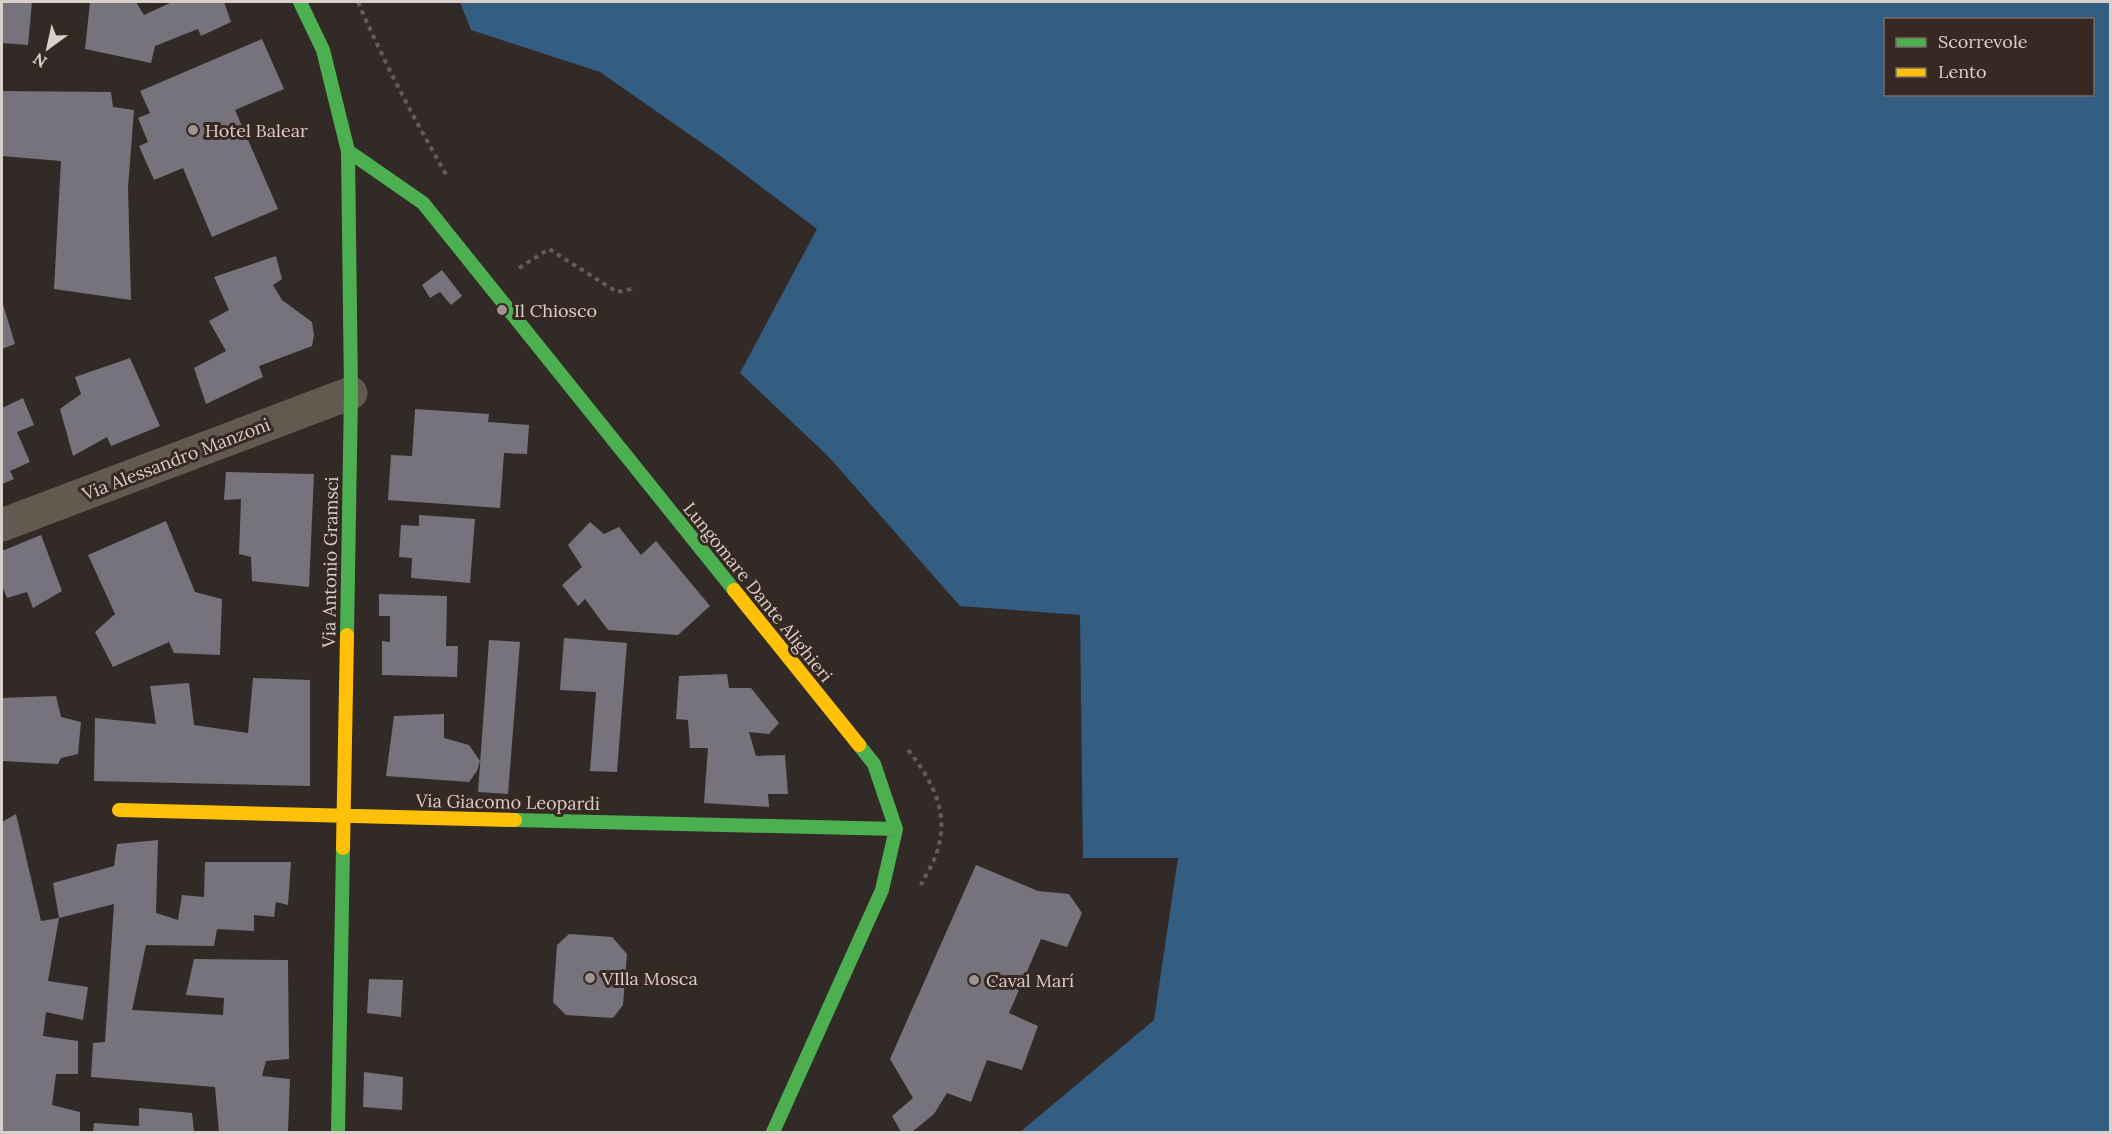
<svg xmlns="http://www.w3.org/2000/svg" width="2112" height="1134" font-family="Lora,serif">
  <rect width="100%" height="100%" fill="#322a27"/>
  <path fill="#345d82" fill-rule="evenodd" d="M460,2H2110V1132H1020L1154,1020L1178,858H1083L1080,615L960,606L828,456L740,373L817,229L719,155L600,72L471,30ZM1886,20H2092V94H1886Z"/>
  <path fill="#77737c" d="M2,2H32L28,45L2,43Z
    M90,2H136L144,15L172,2H224L231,22L201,36L198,29L155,46L151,63L85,49Z
    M262,39L284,89L235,110L278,209L212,237L183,168L154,180L139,146L148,142L138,118L150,113L140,91Z
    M2,91L111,92L113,107L134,110L128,188L131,300L54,289L61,161L2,156Z
    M276,256L282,279L273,285L282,300L312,322L314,335L312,346L259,366L263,377L206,404L194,368L226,351L209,321L229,310L214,277Z
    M442,270L462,296L451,305L440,292L430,298L422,285Z
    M2,301L15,344L2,349Z
    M130,358L160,426L111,446L107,437L73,456L60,409L81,394L75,377Z
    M23,398L34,425L17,432L30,462L10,471L14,479L2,484V408Z
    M415,409L489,414L488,422L529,425L527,454L504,453L500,508L388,500L391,455L412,456Z
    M226,472L314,474L309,587L252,581L251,557L239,554L241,499L224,500Z
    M419,515L475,519L470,583L411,578L412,558L399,557L401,525L419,526Z
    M166,521L195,592L222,599L220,655L174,653L169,642L113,667L95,632L115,614L88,555Z
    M590,522L604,534L619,527L641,555L656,541L710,606L678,635L608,630L585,599L578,606L562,585L582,567L568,545Z
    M41,535L62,591L33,608L27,592L7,598L2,586V551Z
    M379,594L447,596L446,646H458L457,677L382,675V641L390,642V616H379Z
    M564,638L627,643L617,772L590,771L596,692L560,690Z
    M489,640L520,642L508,794L478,792Z
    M727,674L729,688H751L779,723L769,734L749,732L756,756L785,755L788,794H768L769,807L704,803L708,748H690L688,720L676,719L679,676Z
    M253,678L310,680V786L94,781L95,718L156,724L150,686L189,683L194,725L248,733Z
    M56,696L61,717L81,722L78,754L61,758L58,764L2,761V698Z
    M444,714V738L469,745L480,761L477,771L469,782L386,776L394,716Z
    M16,814L41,921L59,918L53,883L114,866L117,844L158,840L156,913L178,920L182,895L204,897L205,862H291L288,905L276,902L274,917L254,915V931L217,929L214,946L146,945L132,1010L223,1015L224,998L186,995L194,959L288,960L289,1059L266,1061L262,1076L290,1079L288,1132H219L215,1087L91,1077L93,1043L105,1042L114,904L59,918L48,981L88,987L83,1020L46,1012L43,1036L78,1041V1074H56L52,1105L80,1112V1132H2V822Z
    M976,865L1038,891L1069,894L1082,913L1067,947L1041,939L1009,1013L1038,1026L1022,1070L987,1060L971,1102L947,1093L934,1114L912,1132H901L892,1116L913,1098L890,1059Z
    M569,934L612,937L627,954L623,1005L613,1018L566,1015L553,1002L557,945Z
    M369,979L403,980L401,1017L367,1013Z
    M364,1072L403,1077L402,1110L363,1107Z
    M139,1108L192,1113L194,1132H93L94,1123L139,1126Z"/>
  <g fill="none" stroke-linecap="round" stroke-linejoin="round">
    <path stroke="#635d55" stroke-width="4" stroke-dasharray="4.5 4.5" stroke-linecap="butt" d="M358,2C384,62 414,119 447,176
      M519,268L549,249L617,292L636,288
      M908,750C932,780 950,813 937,852C934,863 926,874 921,885"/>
    <path stroke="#625a4e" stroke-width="33" d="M2,525L351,393"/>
    <path stroke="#4caf50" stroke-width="14" d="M300,2L323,50L348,151L351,393L347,635
      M348,151L423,203L734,590
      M515,820L896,829
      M338,1132L343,848
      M773,1132L882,890L896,829L874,764L859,745"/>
    <path stroke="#ffc107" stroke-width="14" d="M734,590L859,745
      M119,810L515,820
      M343,848L347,635"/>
  </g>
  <g fill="#9e9592" stroke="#372922" stroke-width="2">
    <circle cx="193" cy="130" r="6"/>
    <circle cx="502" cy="310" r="6"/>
    <circle cx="590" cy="978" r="6"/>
    <circle cx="974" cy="980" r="6"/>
  </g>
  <g text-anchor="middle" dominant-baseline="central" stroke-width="6" stroke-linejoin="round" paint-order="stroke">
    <g font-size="18" fill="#d8cfcb" stroke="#372922" text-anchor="start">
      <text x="205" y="130">Hotel Balear</text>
      <text x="514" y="310">Il Chiosco</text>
      <text x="602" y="978">VIlla Mosca</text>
      <text x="986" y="980">Caval Marí</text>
    </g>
    <g font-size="18" fill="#d8cfcb" stroke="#372922">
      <text transform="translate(176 459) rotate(-21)">Via Alessandro Manzoni</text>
      <text transform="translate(330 562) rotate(-89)">Via Antonio Gramsci</text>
      <text transform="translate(758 592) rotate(51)">Lungomare Dante Alighieri</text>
      <text transform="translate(508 802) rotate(1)">Via Giacomo Leopardi</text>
    </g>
  </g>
  <rect width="2112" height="1134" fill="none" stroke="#d8cfcb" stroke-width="6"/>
  <rect x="1884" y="18" width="210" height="78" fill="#372922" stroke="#776b66" stroke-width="1.5"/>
  <rect x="1896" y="38" width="30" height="9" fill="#4caf50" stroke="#776b66" stroke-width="1.5"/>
  <text x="1938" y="48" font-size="18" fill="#d8cfcb">Scorrevole</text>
  <rect x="1896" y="68" width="30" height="9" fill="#ffc107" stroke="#776b66" stroke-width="1.5"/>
  <text x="1938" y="78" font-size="18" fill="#d8cfcb">Lento</text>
  <g transform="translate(48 48) rotate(213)" stroke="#372922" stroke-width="4.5" paint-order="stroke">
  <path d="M0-4.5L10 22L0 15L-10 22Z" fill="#d8cfcb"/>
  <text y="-9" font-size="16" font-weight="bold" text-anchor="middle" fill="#d8cfcb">N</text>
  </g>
</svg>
